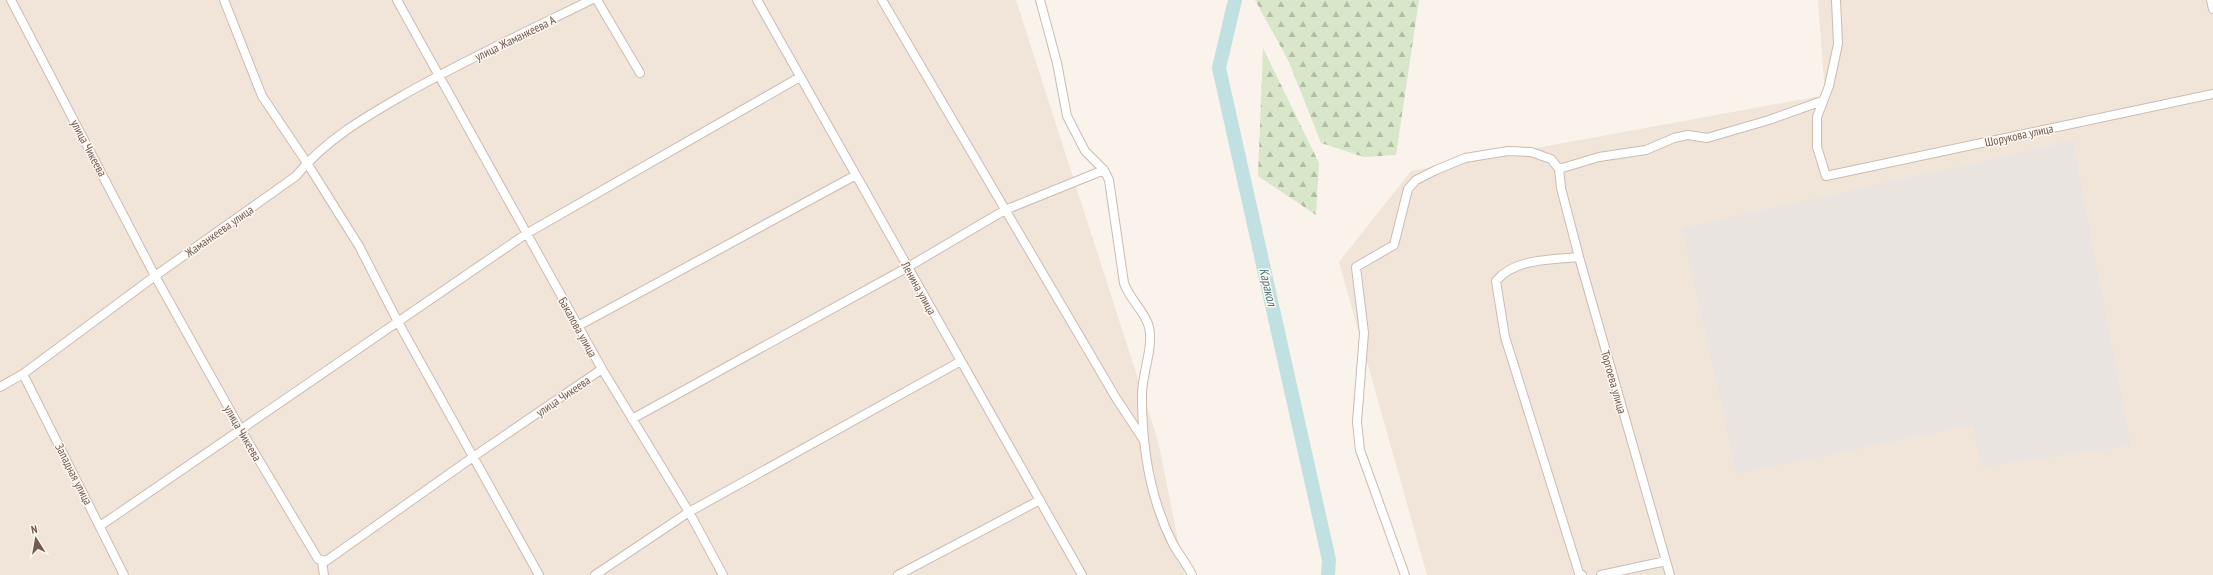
<svg xmlns="http://www.w3.org/2000/svg" width="2213" height="575" font-family="'PT Sans Narrow',sans-serif">
  <defs>
    <pattern id="forest-firs" width="22" height="20" patternUnits="userSpaceOnUse"><rect width="22" height="20" fill="#d8e7ca"/><path d="M5 1l3.5 6h-7zM16 11l3.5 6h-7z" fill="#b4bea6"/></pattern>
  </defs>
  <rect width="100%" height="100%" fill="#faf3eb"/>
  <path fill="#f1e5da" d="M0,0H1016L1158,441L1185,575H0Z
    M1818,0H2213V575H1427L1339,262L1411,171L1825,95Z"/>
  <path fill="#eae4e0" d="M2073,141L2131,446L1981,467L1973,425L1737,474L1682,228Z"/>
  <path fill="url(#forest-firs)" d="M1255,0H1419L1396,155L1364,157L1321,143L1289,62Z
    M1263,48L1319,163L1316,215L1258,176Z"/>
  <g fill="none" stroke-linecap="round" stroke-linejoin="round">
    <path stroke="#c1e0e2" stroke-width="14" d="M1235,0L1219,68L1329,560L1328,575"/>
    <g stroke="#ccbbb1" stroke-width="10">
      <path id="street" d="M11,0L155,276L241,430L318,559L326,561L473,457L602,369
        M224,0L262,96L307,163L359,246L398,322L539,575
        M397,0L602,369L689,512L723,575
        M597,0L640,73
        M757,0L1082,575
        M882,0L1116,398L1143,439
        M1040,0L1057,63L1067,116L1085,151L1104,170L1109,180L1124,283C1129,299 1145,311 1149,327C1154,348 1141,376 1142,397C1142,447 1150,499 1173,544C1179,555 1187,564 1192,575
        M1836,0L1838,44L1829,86L1817,117V147L1826,176L2213,94
        M2211,0L2213,9
        M1559,169L1599,157L1646,150L1674,138L1688,135L1707,138L1769,120L1822,101
        M1579,257C1552,260 1515,258 1496,281L1505,337L1579,573L1582,575
        M578,326L856,175
        M23,374L124,575
        M0,387L23,374L155,276L296,176C326,139 367,116 407,93C467,59 530,30 591,0
        M632,419L908,267L1005,210L1104,170
        M100,526L526,234L800,77
        M322,561L324,575
        M595,575L689,512L961,361
        M898,575L1040,500
        M1405,575L1360,450L1357,422L1364,333L1356,267L1394,245L1408,189L1416,180L1436,170L1465,158L1508,151L1531,152L1551,159L1559,169L1561,188L1579,257L1670,575
        M1601,575L1666,561"/>
    </g>
    <use href="#street" stroke="#fff" stroke-width="8"/>
  </g>
  <g text-anchor="middle" dominant-baseline="central" stroke-width="3" stroke-linejoin="round" paint-order="stroke">
    <g font-size="12" fill="#735a50" stroke="#fdf7f1">
      <text transform="translate(515 38) rotate(-26)">улица Жаманкеева А</text>
      <text transform="translate(2019 135) rotate(-12)">Шорукова улица</text>
      <text transform="translate(89 148) rotate(62)">улица Чикеева</text>
      <text transform="translate(219 231) rotate(-35)">Жаманкеева улица</text>
      <text transform="translate(919 288) rotate(61)">Ленина улица</text>
      <text transform="translate(578 327) rotate(61)">Бакалова улица</text>
      <text transform="translate(1614 382) rotate(74)">Торгоева улица</text>
      <text transform="translate(563 396) rotate(-34)">улица Чикеева</text>
      <text transform="translate(243 433) rotate(60)">улица Чикеева</text>
      <text transform="translate(74 474) rotate(63)">Западная улица</text>
    </g>
    <g font-size="13" font-style="italic" fill="#49787d" stroke="#fdf7f1">
      <text transform="translate(1268 287) rotate(77)">Каракол</text>
    </g>
  </g>
  <g transform="translate(36 539) rotate(349)" stroke="#fdf7f1" stroke-width="3" paint-order="stroke">
  <path d="M0-3L7 15L0 10L-7 15Z" fill="#735a50"/>
  <text y="-6" font-size="11" font-weight="bold" text-anchor="middle" fill="#735a50">N</text>
  </g>
</svg>
